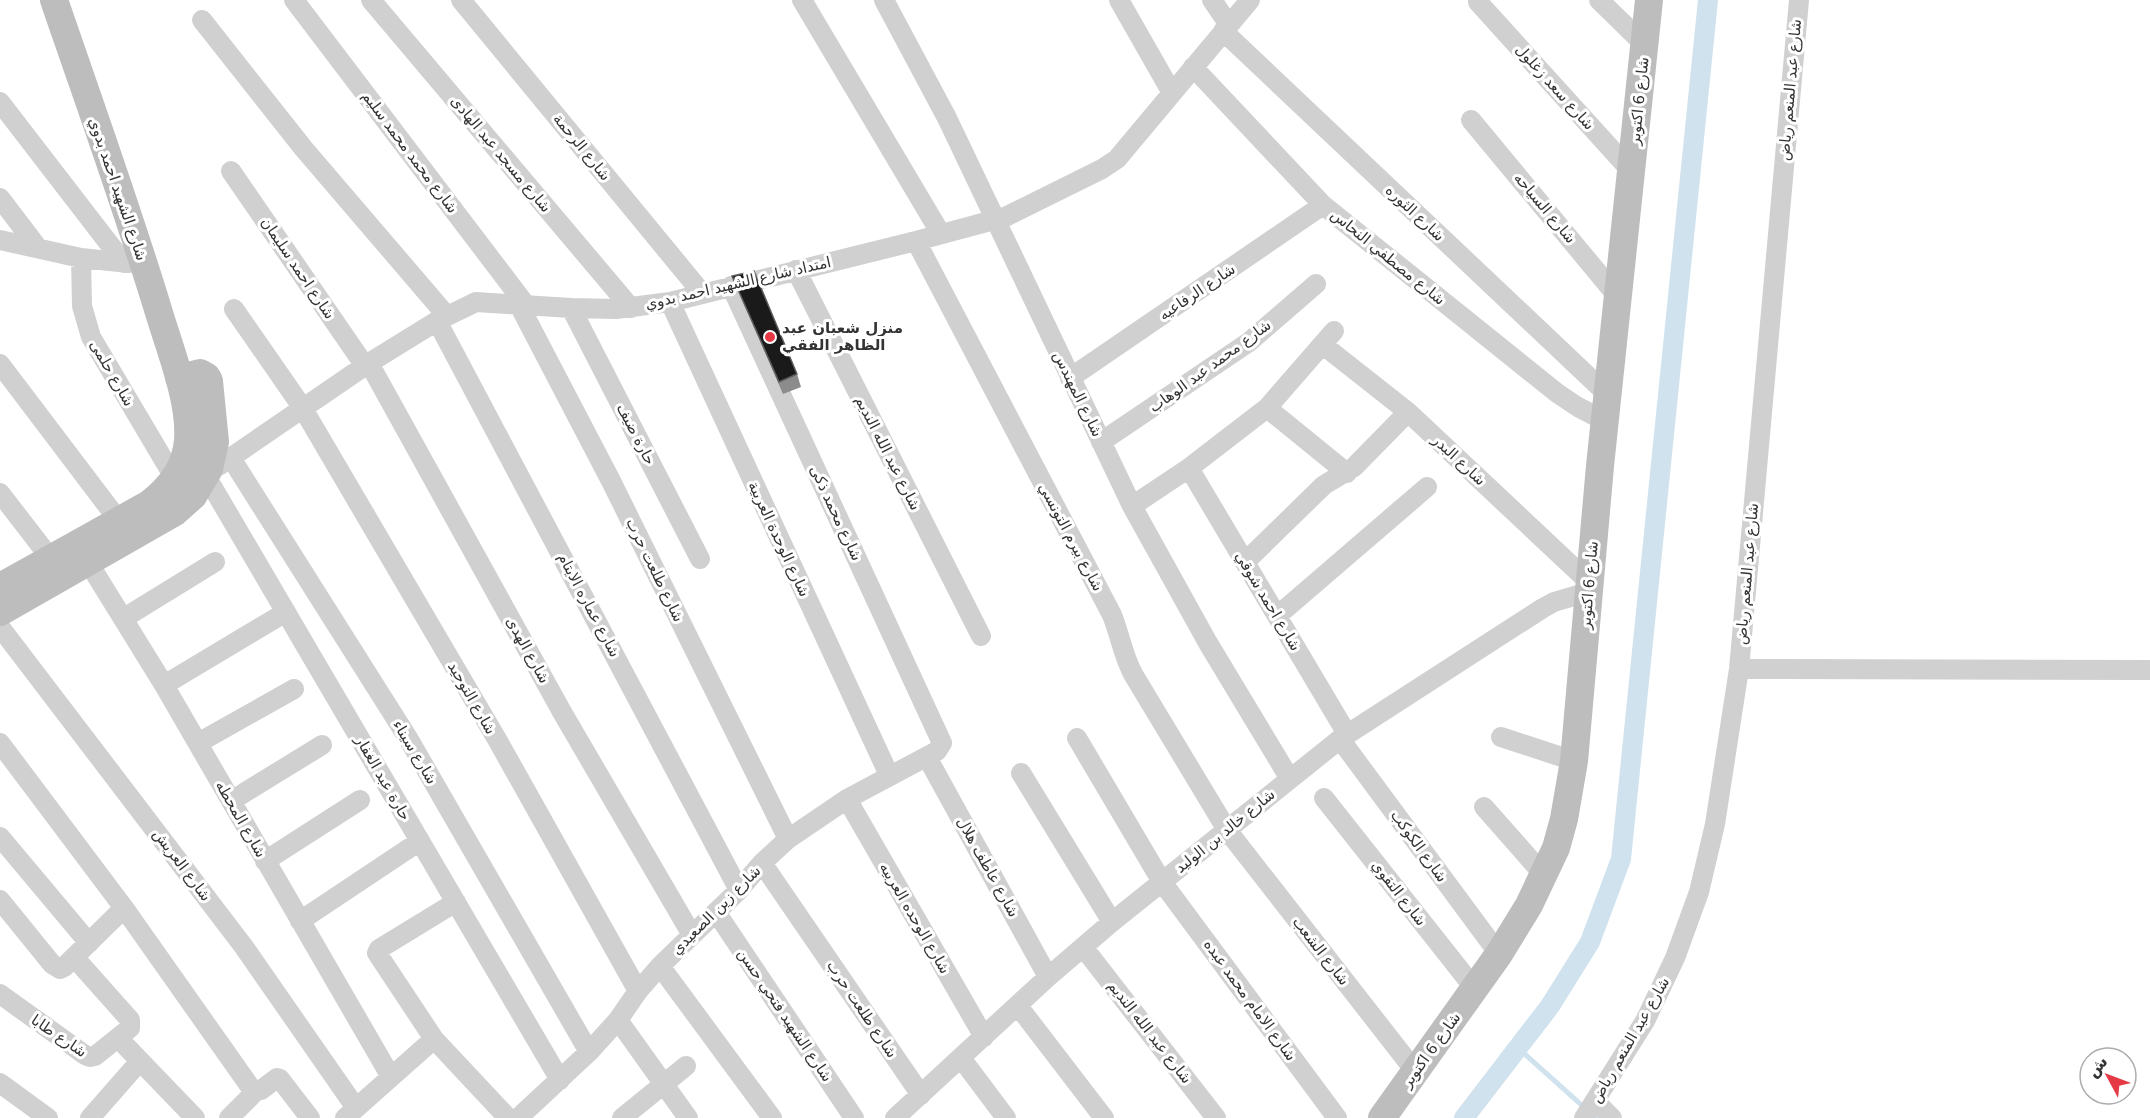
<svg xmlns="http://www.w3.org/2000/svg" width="2150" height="1118" font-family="'DejaVu Sans',Cairo,sans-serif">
  <rect width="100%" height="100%" fill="#fff"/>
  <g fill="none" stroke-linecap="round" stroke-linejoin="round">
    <path stroke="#cfe2ee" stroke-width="5" d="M1518,1048L1596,1118"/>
    <path stroke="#cfe2ee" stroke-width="20" d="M1464,1118L1550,1006L1590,942L1621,859L1708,0"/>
    <path stroke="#d0d0d0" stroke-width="20" d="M294,0L525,304
      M371,0L631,308
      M461,0L702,293
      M802,0L941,234
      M884,0L947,118L1132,506L1208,643L1290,779
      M1119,0L1172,93
      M1212,0L1229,25
      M1599,0L1645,45
      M1478,2L1632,172
      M202,20L304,149L447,316
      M1223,31L1608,395
      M1193,67L1323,205L1557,393L1578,407L1605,421
      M0,102L124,263
      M1471,120L1618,297
      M231,171L365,366
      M0,198L38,248
      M0,240L81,258L129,263
      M916,241L1112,615C1120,635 1123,655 1133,674L1227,830L1415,1071
      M81,258L82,306L91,337L175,479
      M796,270L981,636
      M670,302L889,775
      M518,303L611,481L788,839
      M571,308L700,559
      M234,309L302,407L498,741L638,991
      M437,321L739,890
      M1323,345L1408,412L1589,582
      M369,363L562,712L692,935
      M0,364L119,521
      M1070,378L1323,205
      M1267,408L1347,473
      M1101,442L1249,342L1316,284
      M231,458L408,738L589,1052
      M203,467L209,469L220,465L369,363L437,321L476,302L571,308L616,309L670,302L916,241L1005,217L1102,169L1117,159L1250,0
      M1189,468L1347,734
      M206,476L560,1080
      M0,493L51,559
      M1132,506L1189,468L1267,408L1334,331
      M88,562L164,685L391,1077
      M1245,562L1324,485L1354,467L1408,412
      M1277,616L1427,487
      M124,618L215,562
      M0,627L244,947L356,1108
      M1739,669L2150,670
      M164,685L286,612
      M1501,737L1574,761
      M1077,738L1162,882L1337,1118
      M1340,739L1499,954
      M0,743L124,908L251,1088L256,1091
      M198,743L294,689
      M927,757L1048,977
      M1021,773L1112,922
      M1324,798L1475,989
      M847,799L984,1037
      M231,801L322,745
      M1484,807L1544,875
      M0,837L89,943
      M265,861L360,800
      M762,863L921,1095
      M0,900L52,964L60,969L64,967L124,908
      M456,902L379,949L377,953L434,1039L508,1118
      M716,912L854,1118
      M300,921L420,841
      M1083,947L1216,1118
      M660,966L772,1118
      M0,994L85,1055L90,1057L95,1056L130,1028V1020L74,957
      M1018,1006L1104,1118
      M618,1020L688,1118
      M118,1038L195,1118
      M961,1058L1006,1118
      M0,1083L48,1118
      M1595,1101L1612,1118
      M90,1118L140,1061
      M229,1118L256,1091L261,1090L277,1078L280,1079L310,1118
      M345,1118L434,1039
      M518,1118L589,1052L618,1020L638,991L660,966L739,890L762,863L788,839L847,799L937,751L942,743L731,286
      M622,1118L686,1066
      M895,1118L1048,977L1112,922L1340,739L1543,608L1554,602L1588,592
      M1584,1118L1645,1021L1675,958L1699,892L1715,824L1739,669L1799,0"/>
    <path stroke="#bdbdbd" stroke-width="28" d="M0,587L149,504C170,488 186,468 188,440C191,403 171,352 160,316C128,210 90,105 54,0
      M0,612L175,512L193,496L209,469L215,442L209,381L207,377L200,373L179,378
      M1382,1118L1499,954L1529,905L1556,848L1564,819L1574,761L1600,466L1649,0"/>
  </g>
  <path fill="#8c8c8c" d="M732,276L797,374L801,387L783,394Z"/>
  <path fill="#1a1a1a" stroke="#5f5f5f" stroke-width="1.5" d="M754,271L797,374L779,382L732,276Z"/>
  <circle fill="#e63946" stroke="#fff" stroke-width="2" cx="770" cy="337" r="6"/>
  <g text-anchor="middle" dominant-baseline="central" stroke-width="6" stroke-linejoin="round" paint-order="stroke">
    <g font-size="15" fill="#333" stroke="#fff">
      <text transform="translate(1555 87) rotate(48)">شارع سعد زغلول</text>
      <text transform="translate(1790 90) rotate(-85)">شارع عبد المنعم رياض</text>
      <text transform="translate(1639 101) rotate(-84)">شارع 6 اكتوبر</text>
      <text transform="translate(582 147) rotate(51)">شارع الرحمة</text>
      <text transform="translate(410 152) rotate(53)">شارع محمد محمد سليم</text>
      <text transform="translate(501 154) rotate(50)">شارع مسجد عبد الهادى</text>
      <text transform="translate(118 189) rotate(71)">شارع الشهيد احمد بدوي</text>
      <text transform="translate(1545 208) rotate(50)">شارع السياحه</text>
      <text transform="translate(1415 213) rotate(43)">شارع الثوره</text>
      <text transform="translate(1388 257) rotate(39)">شارع مصطفي النحاس</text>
      <text transform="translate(298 268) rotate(56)">شارع احمد سليمان</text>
      <text transform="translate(738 283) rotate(-13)">امتداد شارع الشهيد احمد بدوي</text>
      <text transform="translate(1197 292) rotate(-34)">شارع الرفاعيه</text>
      <text transform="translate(1210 366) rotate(-36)">شارع محمد عبد الوهاب</text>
      <text transform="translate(112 373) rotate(60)">شارع حلمى</text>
      <text transform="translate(1078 394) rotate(64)">شارع المهندس</text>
      <text transform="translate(636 434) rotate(63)">حارة ضيف</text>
      <text transform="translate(888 453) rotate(63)">شارع عبد الله النديم</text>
      <text transform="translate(1459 460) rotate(43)">شارع البدر</text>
      <text transform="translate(836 513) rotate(65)">شارع محمد ذكى</text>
      <text transform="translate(1071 537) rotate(62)">شارع بيرم التونسي</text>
      <text transform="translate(779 539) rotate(65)">شارع الوحدة العربية</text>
      <text transform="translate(655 570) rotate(64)">شارع طلعت حرب</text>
      <text transform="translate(1747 574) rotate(-85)">شارع عبد المنعم رياض</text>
      <text transform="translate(1589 585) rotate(-85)">شارع 6 اكتوبر</text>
      <text transform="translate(1268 601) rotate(59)">شارع احمد شوقي</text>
      <text transform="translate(589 605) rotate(62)">شارع عماره الايتام</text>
      <text transform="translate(528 650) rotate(61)">شارع الهدى</text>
      <text transform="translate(472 698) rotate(60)">شارع التوحيد</text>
      <text transform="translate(415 752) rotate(59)">شارع سيناء</text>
      <text transform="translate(383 778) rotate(60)">حارة عبد الغفار</text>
      <text transform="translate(241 819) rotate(60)">شارع المحطه</text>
      <text transform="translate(1225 831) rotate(-39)">شارع خالد بن الوليد</text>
      <text transform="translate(1419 846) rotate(54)">شارع الكوكب</text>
      <text transform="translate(182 865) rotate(53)">شارع العريش</text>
      <text transform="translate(988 867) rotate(61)">شارع عاطف هلال</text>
      <text transform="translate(1399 893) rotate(52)">شارع التقوي</text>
      <text transform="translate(716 910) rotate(-45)">شارع زين الصعيدي</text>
      <text transform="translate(915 918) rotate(60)">شارع الوحده العربيه</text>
      <text transform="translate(1321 951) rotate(52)">شارع الشعب</text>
      <text transform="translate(1250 1000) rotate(54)">شارع الامام محمد عبده</text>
      <text transform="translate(862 1009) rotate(56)">شارع طلعت حرب</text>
      <text transform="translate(785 1015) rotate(56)">شارع الشهيد فتحي حسن</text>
      <text transform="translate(1150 1032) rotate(52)">شارع عبد الله النديم</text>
      <text transform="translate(59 1036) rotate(34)">شارع طابا</text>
      <text transform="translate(1630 1040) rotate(-60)">شارع عبد المنعم رياض</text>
      <text transform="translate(1431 1050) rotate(-54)">شارع 6 اكتوبر</text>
    </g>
    <g font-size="15" font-weight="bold" fill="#333" stroke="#fff" text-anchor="start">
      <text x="782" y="328">منزل شعبان عبد<tspan x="782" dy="17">الظاهر الفقي</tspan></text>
    </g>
  </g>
  <g transform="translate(2108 1076) rotate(311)"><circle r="28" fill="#ffffff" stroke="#adadad" stroke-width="1.5"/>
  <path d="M0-4.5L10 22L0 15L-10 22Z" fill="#e63946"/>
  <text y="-9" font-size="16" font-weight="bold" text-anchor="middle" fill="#333333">ش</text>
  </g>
</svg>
